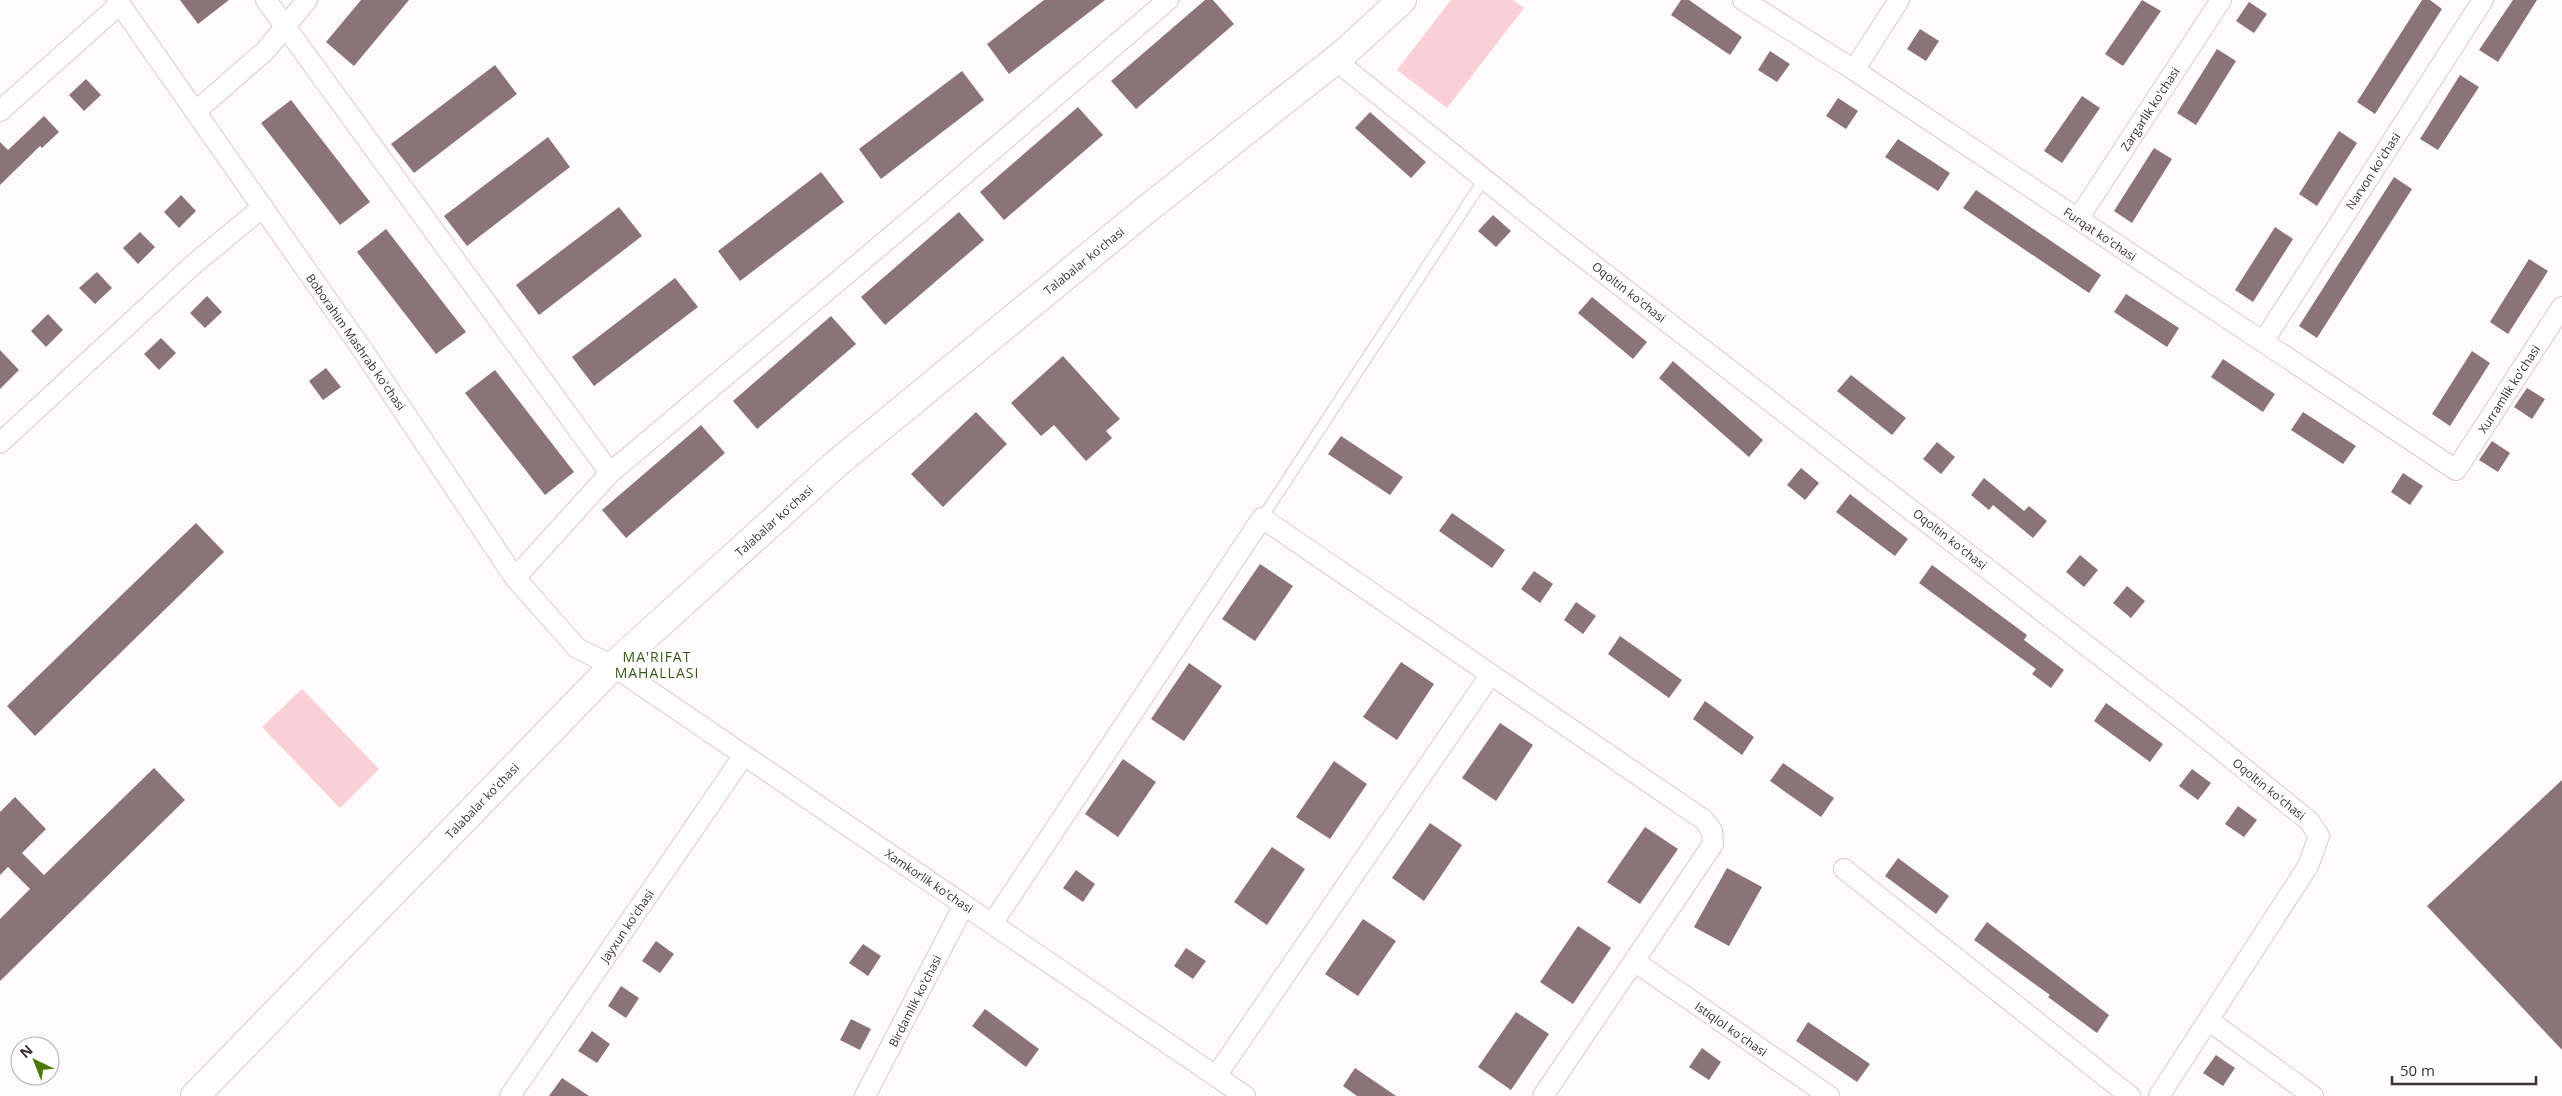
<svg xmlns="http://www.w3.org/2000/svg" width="2562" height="1096" font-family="'Open Sans',sans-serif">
  <rect width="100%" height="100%" fill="#fffafb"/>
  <path fill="#f9d0d6" d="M1451,0H1513L1524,8L1447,108L1397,70Z
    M302,689L379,769L340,808L262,727Z"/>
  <path fill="#8a7477" d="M180,0H229L198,24Z
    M361,0H409L354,66L326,42Z
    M1044,0H1105L1009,74L987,44Z
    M1205,0H1213L1234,24L1136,109L1111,81Z
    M1681,0H1689L1742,37L1730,55L1671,15Z
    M2142,0L2161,11L2123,66L2105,54Z
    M2422,0H2430L2442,9L2375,114L2357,102Z
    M2513,0H2537L2498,62L2479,50Z
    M2249,2L2267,14L2254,33L2236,21Z
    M1920,29L1939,41L1926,61L1907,49Z
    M2217,49L2236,61L2196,125L2177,113Z
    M1770,51L1790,64L1777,82L1758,70Z
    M495,65L517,94L414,173L391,144Z
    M962,71L984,100L881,179L859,149Z
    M2460,75L2479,87L2438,150L2420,139Z
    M86,79L101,95L84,111L69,95Z
    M2082,96L2100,108L2062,163L2044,151Z
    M1838,98L1858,111L1846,129L1826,116Z
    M291,100L370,202L340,225L261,123Z
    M1078,107L1103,135L1004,220L980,192Z
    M1370,112L1426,162L1411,178L1355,128Z
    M44,116L59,132L42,148L40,146L0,185V142L8,150Z
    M2339,131L2357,143L2317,206L2299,194Z
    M548,137L570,167L467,246L444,216Z
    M1898,139L1950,173L1938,191L1885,157Z
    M2154,148L2172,159L2132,223L2114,211Z
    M821,172L844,202L740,281L718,251Z
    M2394,177L2412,189L2317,338L2299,326Z
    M1976,190L2101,275L2089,293L1963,208Z
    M181,195L196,211L179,228L164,212Z
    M619,207L642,236L539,315L516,285Z
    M959,212L984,240L885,325L861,297Z
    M1493,215L1511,231L1496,247L1478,231Z
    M2275,227L2293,239L2253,302L2235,290Z
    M386,229L466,332L436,354L357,252Z
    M140,232L155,247L138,264L123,248Z
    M2529,259L2548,271L2508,334L2490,322Z
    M97,272L112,288L95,304L79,288Z
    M675,278L698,307L594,386L572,357Z
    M2126,294L2179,328L2167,347L2114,312Z
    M207,296L222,312L205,328L190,313Z
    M1592,297L1647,342L1633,359L1578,313Z
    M48,314L63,330L46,347L31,331Z
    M831,316L856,344L757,429L733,401Z
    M161,338L176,353L159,370L144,354Z
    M0,350L19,370L0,389Z
    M2472,351L2490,363L2450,426L2432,414Z
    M1063,356L1120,419L1106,431L1112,438L1086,461L1054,425L1041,436L1011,403Z
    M2223,359L2275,394L2263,412L2211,377Z
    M1673,361L1763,440L1749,457L1659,378Z
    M326,368L341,387L323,400L309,381Z
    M495,370L574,472L545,495L465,393Z
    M1851,375L1906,418L1892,435L1837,391Z
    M2527,388L2545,399L2532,419L2514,407Z
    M976,412L1007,444L943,507L911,474Z
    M2303,412L2356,446L2343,464L2291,430Z
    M701,425L725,453L626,538L602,510Z
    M1341,436L1403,477L1390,495L1328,454Z
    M2492,441L2510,453L2498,472L2479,460Z
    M1937,442L1955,457L1941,474L1923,459Z
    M1801,468L1819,483L1805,500L1787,485Z
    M2403,473L2423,486L2410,505L2391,492Z
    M1984,478L2024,511L2029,506L2047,521L2033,538L1993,505L1989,510L1971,495Z
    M1850,494L1908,539L1895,556L1836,512Z
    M1452,513L1505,550L1492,568L1439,531Z
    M196,523L224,552L35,736L7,706Z
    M2080,555L2098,570L2084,587L2066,572Z
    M1260,564L1293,586L1255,641L1222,619Z
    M1932,565L2027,635L2024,640L2064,670L2051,688L2032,674L2036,669L1919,583Z
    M1534,571L1553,584L1540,603L1521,589Z
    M2127,586L2145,601L2131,618L2113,603Z
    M1576,602L1596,616L1583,634L1564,620Z
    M1620,636L1682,680L1669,698L1608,654Z
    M1401,662L1434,684L1397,740L1363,717Z
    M1189,663L1222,686L1184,741L1151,719Z
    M1705,701L1754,737L1742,755L1693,719Z
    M2106,703L2163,744L2150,762L2094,721Z
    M1500,723L1533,745L1496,801L1462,778Z
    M1123,759L1156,782L1118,837L1085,814Z
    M1334,761L1367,784L1330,839L1296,817Z
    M1783,763L1834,798L1821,817L1770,781Z
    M154,768L185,800L0,981V919L30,889L8,867L0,875V812L15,797L46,829L22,853L44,875Z
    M2192,769L2211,783L2198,800L2179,786Z
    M2562,780V1050L2427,906Z
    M2238,806L2257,820L2244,837L2225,824Z
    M1430,823L1462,845L1424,901L1392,878Z
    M1645,827L1678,849L1640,904L1607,882Z
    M1272,847L1305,869L1267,925L1234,902Z
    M1898,858L1949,896L1936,914L1885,876Z
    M1727,868L1762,887L1729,946L1694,927Z
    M1076,870L1095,884L1083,902L1063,888Z
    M1363,919L1396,941L1358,996L1325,974Z
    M1987,922L2109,1015L2097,1033L2048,997L2050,995L1974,940Z
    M1578,926L1611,948L1573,1004L1540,982Z
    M656,941L674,954L660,973L642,961Z
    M863,944L881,956L868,976L849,963Z
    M1186,948L1206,961L1193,979L1174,966Z
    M621,986L639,998L626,1018L608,1006Z
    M985,1009L1039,1049L1026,1067L972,1026Z
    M1516,1012L1549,1034L1511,1090L1478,1067Z
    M851,1019L871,1029L860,1050L840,1040Z
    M1808,1022L1870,1064L1857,1082L1796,1041Z
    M592,1031L610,1044L597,1063L578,1051Z
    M1702,1048L1721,1062L1709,1080L1689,1067Z
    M2216,1055L2235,1068L2223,1086L2203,1073Z
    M1355,1068L1396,1096H1357L1343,1086Z
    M562,1078L589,1096H549Z"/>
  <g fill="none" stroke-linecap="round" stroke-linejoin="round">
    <g stroke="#dfc7cb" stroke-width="12">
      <path id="lane" d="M1262,518L1484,179"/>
    </g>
    <g stroke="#dfc7cb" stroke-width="22">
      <path id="street" d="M117,0L364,352L515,578L577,648L613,666L1245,1096
        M266,0L610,473
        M1743,0L1854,70L2456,470L2562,307
        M1335,60L1548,230L2200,733L2309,821L2319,836L2308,866L2159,1096
        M1854,70L1899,0
        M0,111L120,4
        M195,112L265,51L307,0
        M2078,219L2221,0
        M2263,342L2483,0
        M0,443L194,264L263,207
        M515,578L610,473L919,213L1168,0
        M1844,869L2130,1096
        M992,924L1262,518L1704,820L1712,831L1713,844L1543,1096
        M1634,961L1829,1096
        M2208,1020L2313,1096
        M1216,1076L1491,674
        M510,1096L744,755
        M865,1096L964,905"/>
    </g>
    <g stroke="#dfc7cb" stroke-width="30">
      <path id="secondary" d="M195,1096L613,666L836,464L1142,213L1343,54L1402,0"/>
    </g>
    <use href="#lane" stroke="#fff" stroke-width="10"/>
    <use href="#street" stroke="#fff" stroke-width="20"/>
    <use href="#secondary" stroke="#fff" stroke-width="28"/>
  </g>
  <g text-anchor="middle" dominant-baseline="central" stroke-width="5" stroke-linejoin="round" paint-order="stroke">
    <g font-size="12" fill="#3b3133" stroke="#fff">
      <text transform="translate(2150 109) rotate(-57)">Zargarlik ko'chasi</text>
      <text transform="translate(2373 171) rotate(-57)">Narvon ko'chasi</text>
      <text transform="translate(2100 234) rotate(34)">Furqat ko'chasi</text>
      <text transform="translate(1084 261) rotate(-39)">Talabalar ko'chasi</text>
      <text transform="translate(1629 292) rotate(38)">Oqoltin ko'chasi</text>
      <text transform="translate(356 342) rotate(55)">Boborahim Mashrab ko'chasi</text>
      <text transform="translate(2509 389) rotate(-57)">Xurramlik ko'chasi</text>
      <text transform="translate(774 521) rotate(-42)">Talabalar ko'chasi</text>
      <text transform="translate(1950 539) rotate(38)">Oqoltin ko'chasi</text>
      <text transform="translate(2269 789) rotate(39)">Oqoltin ko'chasi</text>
      <text transform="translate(482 801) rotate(-46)">Talabalar ko'chasi</text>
      <text transform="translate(929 881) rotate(34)">Xamkorlik ko'chasi</text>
      <text transform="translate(627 926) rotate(-56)">Jayxun ko'chasi</text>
      <text transform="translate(915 1001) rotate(-63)">Birdamlik ko'chasi</text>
      <text transform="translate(1731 1029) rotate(35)">Istiqlol ko'chasi</text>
    </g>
    <g font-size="14" letter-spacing="1" fill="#385715" stroke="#fff">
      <text x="657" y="656">MA'RIFAT<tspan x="657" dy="16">MAHALLASI</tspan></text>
    </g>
  </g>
  <g transform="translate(35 1061) rotate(317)"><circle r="24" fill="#ffffff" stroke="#b1adad"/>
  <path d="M0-4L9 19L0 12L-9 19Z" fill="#4b7b05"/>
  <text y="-8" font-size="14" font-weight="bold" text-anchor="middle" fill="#3b3133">N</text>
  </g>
  <path d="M2392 1076v8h144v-8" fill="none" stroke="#3b3133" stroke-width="2.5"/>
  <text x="2400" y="1076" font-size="15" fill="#3b3133" stroke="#ffffff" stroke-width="4" paint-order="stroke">50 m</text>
</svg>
